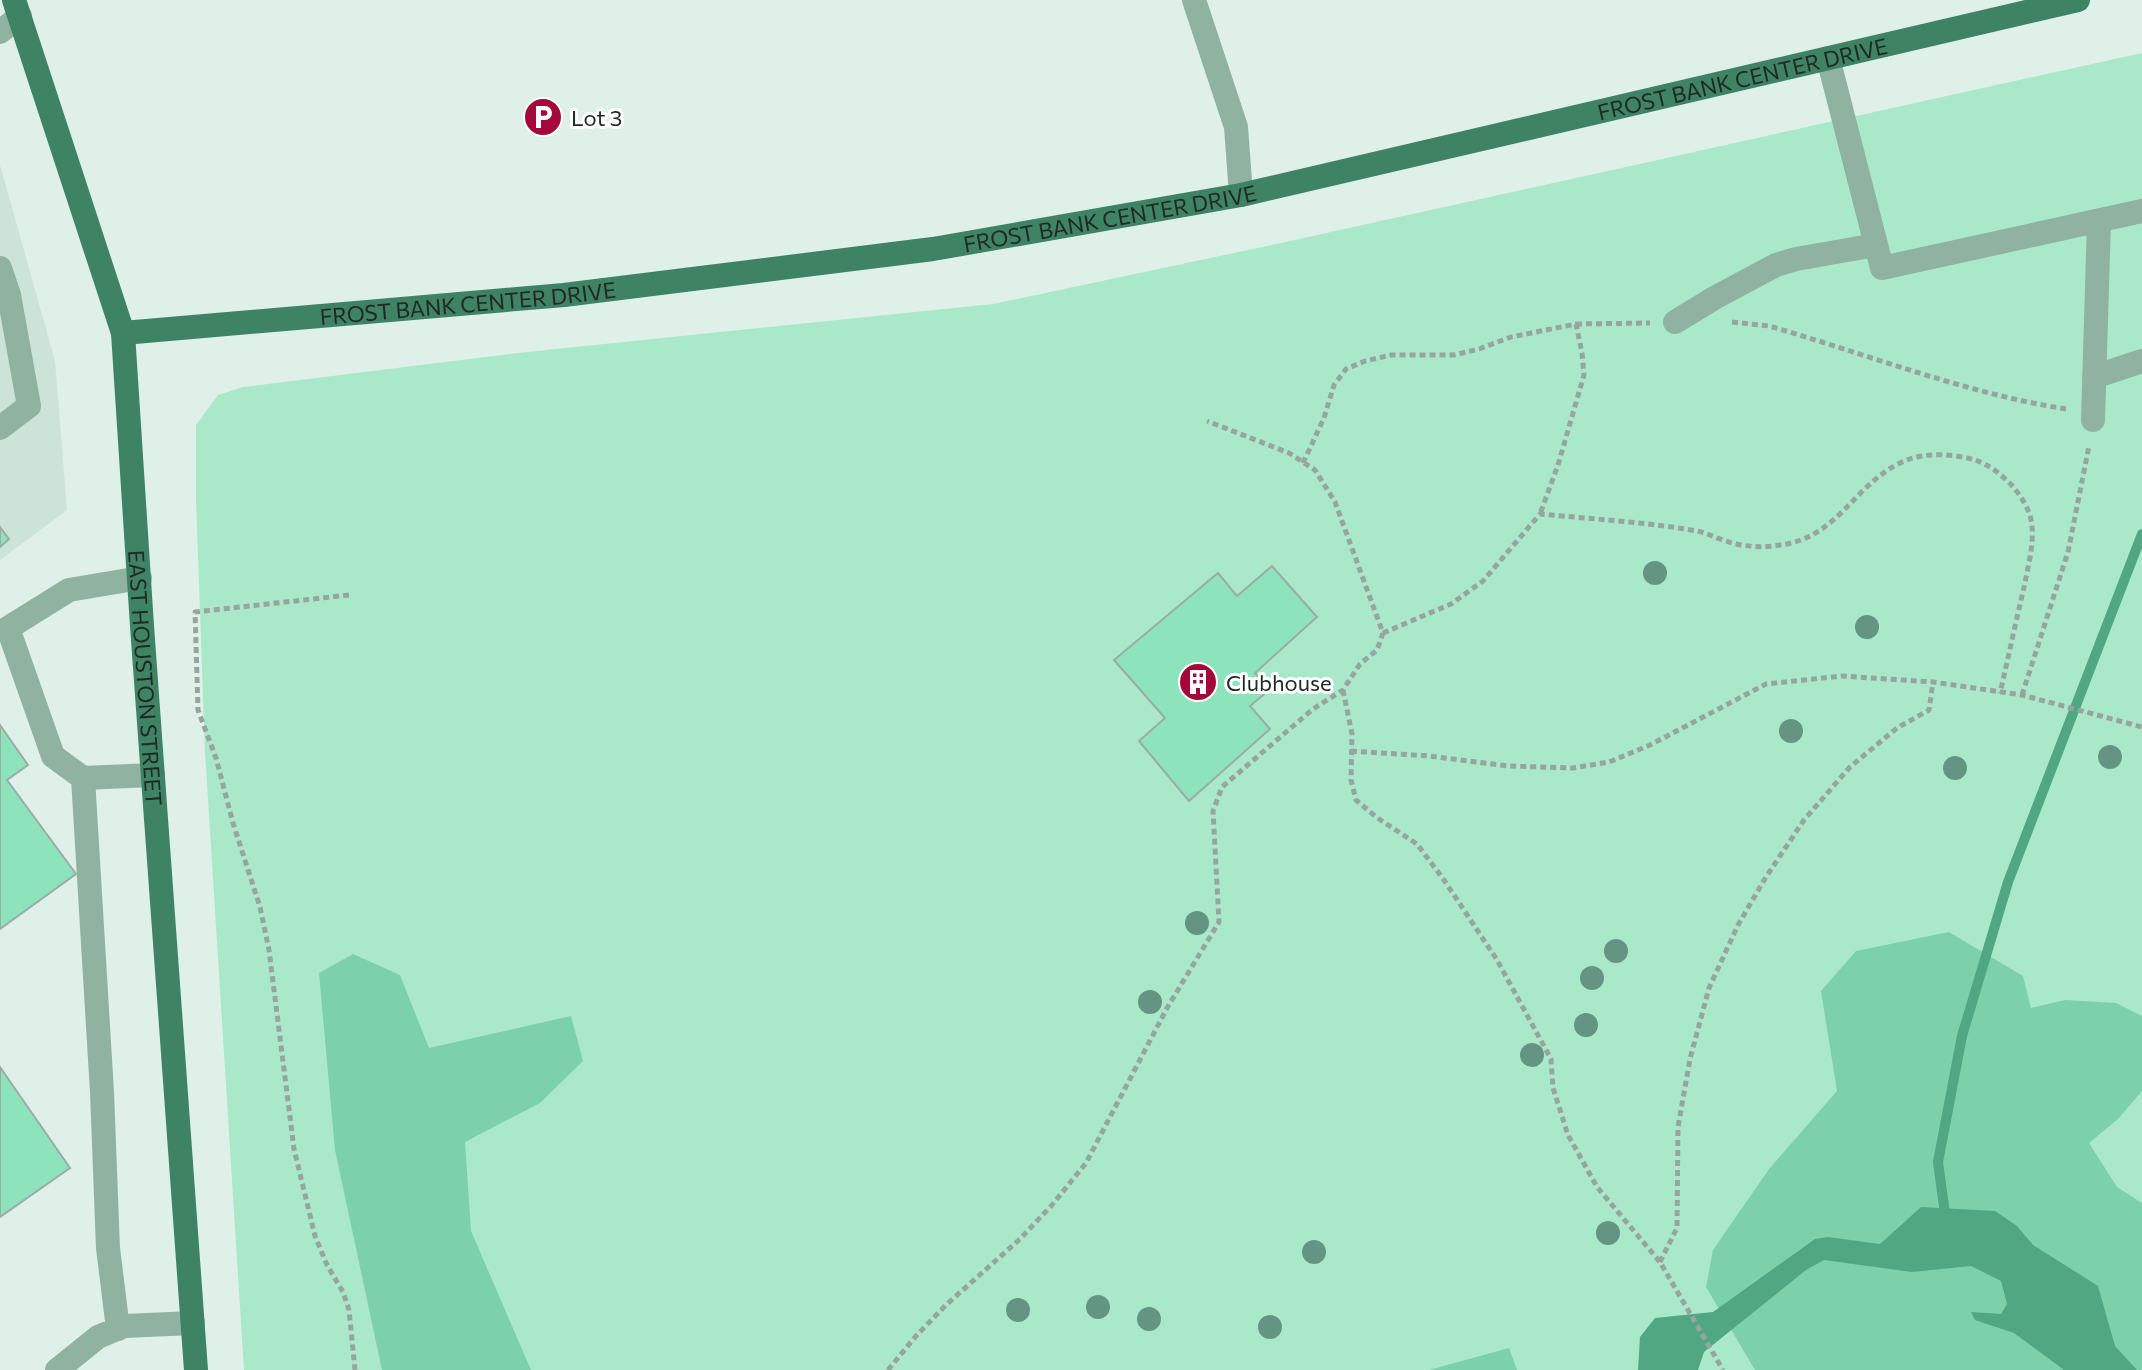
<svg xmlns="http://www.w3.org/2000/svg" width="2142" height="1370" font-family="Commissioner,sans-serif">
  <rect width="100%" height="100%" fill="#def0e7"/>
  <path fill="#cbe4d7" d="M0,165L55,361L67,510L0,560Z"/>
  <path fill="#aae8ca" d="M2142,53V1370H244L205,752L196,498V425L218,395L243,387L527,352L993,304L1281,243Z"/>
  <path fill="#7cd1aa" d="M1949,932L2023,976L2031,1008L2065,1000L2116,1003L2142,1016V1091L2118,1119L2089,1143L2117,1187L2142,1203V1370H1755L1706,1287L1713,1250L1769,1169L1837,1091L1821,991L1856,951Z
    M353,954L400,975L429,1048L571,1016L583,1061L540,1103L465,1142L471,1231L531,1370H382L335,1150L319,973Z
    M1509,1348L1517,1370H1429Z"/>
  <path fill="#51a782" d="M1921,1207L1995,1211L2017,1226L2033,1245L2098,1286L2115,1346L2137,1370H2064L2014,1333L1975,1320L1971,1312L2001,1314L2007,1304L2001,1281L1971,1266L1912,1272L1824,1260L1806,1270L1704,1352L1698,1370H1638L1640,1337L1655,1318L1713,1312L1815,1239L1828,1237L1880,1244Z"/>
  <g fill="none" stroke-linecap="round" stroke-linejoin="round">
    <path stroke="#51a782" stroke-width="10" d="M1946,1221L1938,1162L1962,1036L2008,882L2142,534"/>
  </g>
  <path fill="#8de3bb" stroke="#9bada4" stroke-width="2" d="M0,527L9,539L0,547Z
    M1272,566L1317,617L1255,673L1269,690L1250,706L1270,729L1189,801L1139,741L1165,718L1114,660L1218,573L1237,596Z
    M0,725L28,765L7,780L76,874L0,929Z
    M0,1067L70,1168L0,1217Z"/>
  <g fill="none" stroke-linecap="round" stroke-linejoin="round">
    <path stroke="#97a59e" stroke-width="5" stroke-dasharray="6 4" stroke-linecap="butt" d="M1732,322L1769,326C1867,354 1964,393 2066,409
      M1576,324L1650,323
      M1303,463L1324,418L1334,385L1346,369L1365,361L1391,355H1454L1479,349L1511,337L1576,324L1582,353L1584,375L1558,465L1540,514
      M349,595L195,612L198,710L216,758L233,823L260,907L269,950L294,1149L315,1236L327,1265L343,1292L349,1310L355,1370
      M1383,633L1451,604L1483,581L1540,514C1593,519 1646,522 1697,531C1707,533 1716,538 1726,541C1743,547 1763,548 1780,545C1837,538 1853,487 1898,464C1920,452 1951,453 1975,460C2000,468 2030,499 2032,526C2034,547 2027,571 2023,592C2015,625 2008,659 2000,693
      M1343,690L1352,734L1351,780L1356,800L1376,817L1417,844L1444,880L1497,960L1551,1059L1553,1088L1568,1135L1597,1187L1660,1262L1723,1370
      M2022,695L2068,552L2089,446
      M1351,751L1429,756L1508,766L1573,768L1609,762L1650,745L1766,684L1842,676L1933,682L2022,695L2142,727
      M1660,1262L1677,1228L1678,1127L1690,1059L1709,988L1738,925L1766,877L1804,820L1850,767L1897,728L1929,710L1933,682
      M888,1370L916,1336L946,1305L1020,1239L1052,1205L1086,1163L1167,1008L1219,922L1213,811L1222,787L1313,709L1343,690L1360,664L1377,650L1383,633L1335,502L1315,470L1289,453L1207,421"/>
    <path stroke="#90b3a1" stroke-width="24" d="M1194,0L1236,127L1241,195
      M0,32L20,16
      M1828,58L1882,268L2142,211
      M0,268L9,295L0,302
      M1675,322L1716,297L1776,265L1796,259L1876,245
      M2094,377L2142,361
      M2093,420L2099,221
      M0,428L29,406L9,295
      M140,578L69,590L8,628L53,756L83,778L153,775
      M83,778L102,1092L108,1248L118,1329
      M57,1370L98,1337L124,1326L193,1323"/>
    <g stroke="#3d8364" stroke-width="24">
      <path id="s1" d="M14,0L123,333L142,626L196,1370"/>
      <path id="s2" d="M123,333L564,295L933,249L1241,195L2078,0"/>
    </g>
  </g>
  <g fill="#649583">
    <circle cx="1655" cy="573" r="12"/>
    <circle cx="1867" cy="627" r="12"/>
    <circle cx="1791" cy="731" r="12"/>
    <circle cx="2110" cy="757" r="12"/>
    <circle cx="1955" cy="768" r="12"/>
    <circle cx="1197" cy="923" r="12"/>
    <circle cx="1616" cy="951" r="12"/>
    <circle cx="1592" cy="978" r="12"/>
    <circle cx="1150" cy="1002" r="12"/>
    <circle cx="1586" cy="1025" r="12"/>
    <circle cx="1532" cy="1055" r="12"/>
    <circle cx="1608" cy="1233" r="12"/>
    <circle cx="1314" cy="1252" r="12"/>
    <circle cx="1098" cy="1307" r="12"/>
    <circle cx="1018" cy="1310" r="12"/>
    <circle cx="1149" cy="1319" r="12"/>
    <circle cx="1270" cy="1327" r="12"/>
  </g>
  <defs>
    <g id="parking-disc" transform="scale(2)"><circle r="9.5" fill="#a4083a" stroke="#fff"/><path d="M-3.5-5.5H1a3.5 3.5 0 0 1 0 7H-1V5.5H-3.5ZM-1-3.4V-.6H.8a1.4 1.4 0 0 0 0-2.8Z" fill="#fff"/></g>
    <g id="building-disc" transform="scale(2)"><circle r="9.5" fill="#a4083a" stroke="#fff"/><path d="M-4-6H4V6H1V3H-1V6H-4ZM-2.5-4.3h1.7v1.8h-1.7ZM.8-4.3h1.7v1.8H.8ZM-2.5-1h1.7V.8h-1.7ZM.8-1h1.7V.8H.8Z" fill="#fff"/></g>
  </defs>
  <g fill-rule="evenodd">
    <use href="#parking-disc" x="543" y="117"/>
    <use href="#building-disc" x="1198" y="682"/>
  </g>
  <g text-anchor="middle" dominant-baseline="central" stroke-width="6" stroke-linejoin="round" paint-order="stroke">
    <g font-size="22" fill="#222925" stroke="#fff">
      <text stroke="none"><textPath href="#s2" startOffset="1642">FROST BANK CENTER DRIVE</textPath></text>
      <text stroke="none"><textPath href="#s2" startOffset="994">FROST BANK CENTER DRIVE</textPath></text>
      <text stroke="none"><textPath href="#s2" startOffset="346">FROST BANK CENTER DRIVE</textPath></text>
      <text stroke="none"><textPath href="#s1" startOffset="696">EAST HOUSTON STREET</textPath></text>
    </g>
    <g font-size="22" fill="#222925" stroke="#fff" text-anchor="start">
      <text x="571" y="117">Lot 3</text>
      <text x="1226" y="682">Clubhouse</text>
    </g>
  </g>
</svg>
